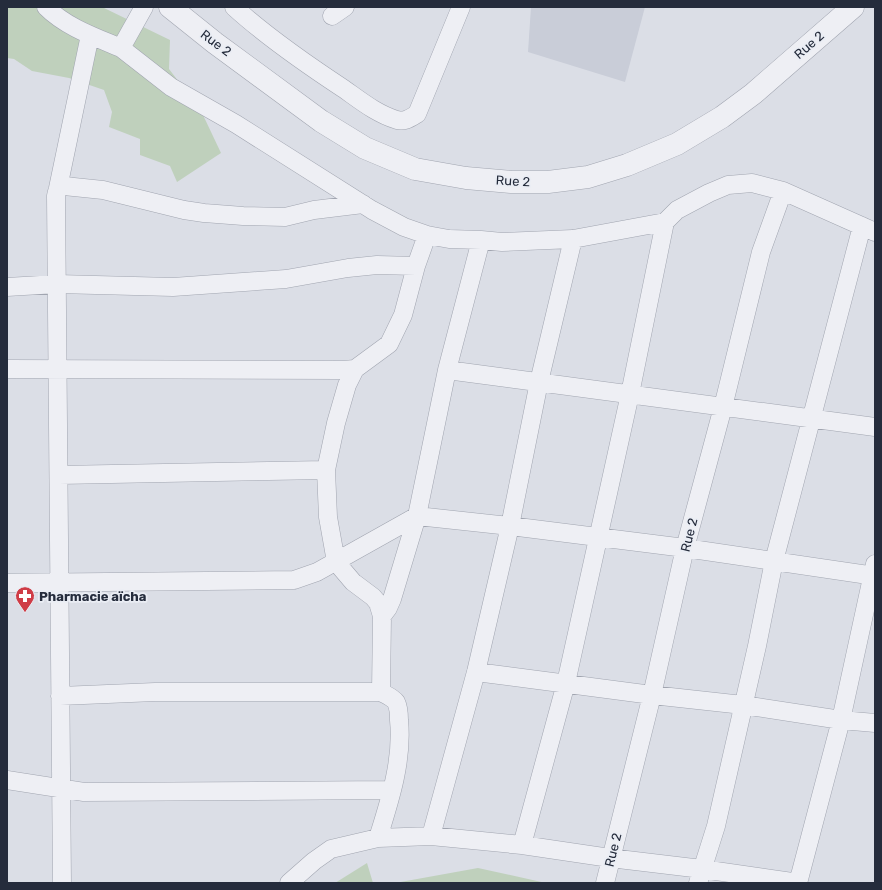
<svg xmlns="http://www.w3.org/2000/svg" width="882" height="890" font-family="Rubik,sans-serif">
  <rect width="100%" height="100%" fill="#dbdee6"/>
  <path fill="#c9cdd8" d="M531,7H645L625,82L528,52Z"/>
  <path fill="#bfd0bc" d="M7,7H102L170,40L169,69L192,99L203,115L221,153L177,182L170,166L140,155V139L109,127L112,112L104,90L69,78L32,71L14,59L7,58Z
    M367,863L373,883H335Z
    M478,868L546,883H395Z"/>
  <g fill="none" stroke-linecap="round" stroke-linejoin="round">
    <g stroke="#a1a5b0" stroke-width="19">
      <path id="minor" d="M46,7C66,27 95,37 121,48
        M144,7L121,48L171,87L236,124L372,210L404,227L427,235
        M234,7C268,38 306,64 344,89C361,101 377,114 397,120C405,122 410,118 417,114L461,7
        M332,16L345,7
        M58,188L90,35
        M7,287L57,284L173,287L286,279L348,268L377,265L416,266
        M7,369L343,370L355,369
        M447,370L875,427
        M59,475L326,470
        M7,583L294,580L317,572L417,516L510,526L685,548L875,576
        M382,616L388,608L392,599L417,516L447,370L481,240L502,242L573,239L665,222
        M476,672L652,695L743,705L841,720L875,723
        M381,692L382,616L378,603L373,597L353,582L336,562L328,517L326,470L336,423L347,385L355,369L389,344L403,315L416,266L427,235L449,239L481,240
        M60,696L155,692H381C386,695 392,697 396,702C399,708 399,714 399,720C403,760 390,800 378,838
        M7,780L84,792L392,790
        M431,836L476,672L510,526L539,382L573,239
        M522,845L566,683L630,394L665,222L677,210L709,193L728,185L752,183L783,191L875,232
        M62,883L56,196C57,190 58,187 64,186L103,190L184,210L204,213L243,216L285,217L314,210L363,204
        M289,883L314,861L331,849L378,838L431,836L522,845L610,858L702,869L799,883
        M605,883L652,695L685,548L723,407L761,252L783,191
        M698,883L716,826L757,646L774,561L862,226
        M798,883L841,720L875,564"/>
    </g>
    <g stroke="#a1a5b0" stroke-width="23">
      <path id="tertiary" d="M170,7L215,43L321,121L365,148L415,169L466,178L511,182H548L588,177L627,165L677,144L722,117L753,94L853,7"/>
    </g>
    <use href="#minor" stroke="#eeeff4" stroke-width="18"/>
    <use href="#tertiary" stroke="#eeeff4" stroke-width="22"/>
  </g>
  <defs>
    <g id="pharmacy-pin" transform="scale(1)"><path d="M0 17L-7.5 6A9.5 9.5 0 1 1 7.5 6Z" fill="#cf3c46" stroke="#eaedf4"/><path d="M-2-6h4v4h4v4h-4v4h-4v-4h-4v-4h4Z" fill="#fff"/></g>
  </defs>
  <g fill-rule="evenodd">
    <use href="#pharmacy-pin" x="25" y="596"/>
  </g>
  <g text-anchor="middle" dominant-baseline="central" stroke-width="3.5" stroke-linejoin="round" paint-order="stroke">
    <g font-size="13" fill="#252c3c" stroke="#eaedf4">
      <text transform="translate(216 43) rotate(37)">Rue 2</text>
      <text transform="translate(809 45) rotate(-41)">Rue 2</text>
      <text transform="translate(513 181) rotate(3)">Rue 2</text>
      <text transform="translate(689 535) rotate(-76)">Rue 2</text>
      <text transform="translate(613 850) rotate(-76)">Rue 2</text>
    </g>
    <g font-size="13" font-weight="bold" fill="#252c3c" stroke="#eaedf4" text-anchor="start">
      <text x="39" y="596">Pharmacie aïcha</text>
    </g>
  </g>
  <rect width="882" height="890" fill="none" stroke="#252c3c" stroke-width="16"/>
</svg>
